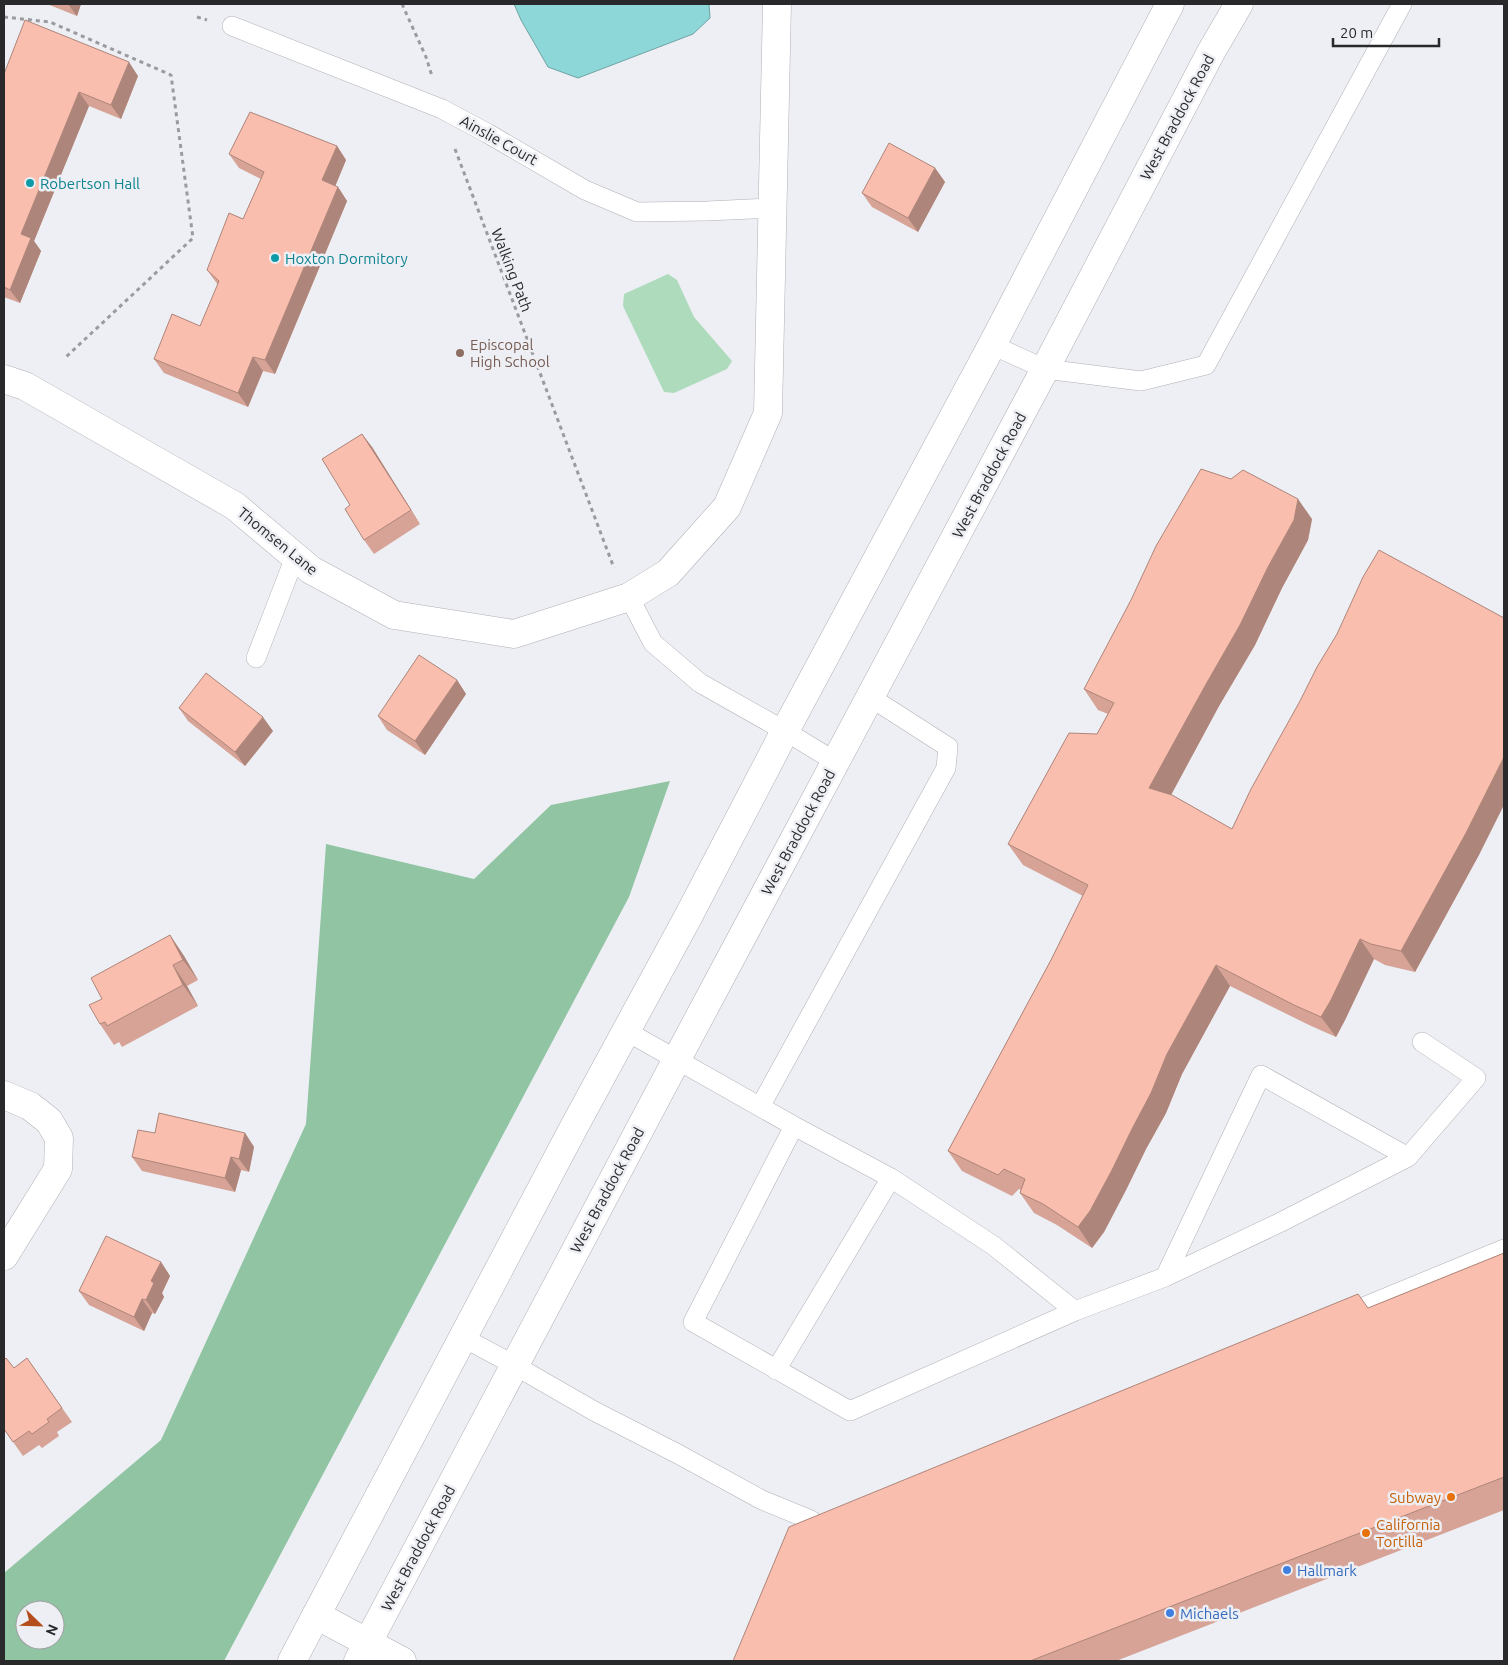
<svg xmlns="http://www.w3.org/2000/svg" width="1508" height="1665" font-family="Ubuntu,sans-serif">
  <rect width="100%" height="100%" fill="#edeff4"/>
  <path fill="#afdbbd" d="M668,274L677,280L694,317L732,361L727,369L674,393L664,392L623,306L624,294Z"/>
  <path fill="#90c4a2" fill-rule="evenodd" d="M670,781L629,897L224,1661H4V1573L161,1440L306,1124L326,844L474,879L551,805ZM25,1610H55V1640H25Z"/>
  <path fill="#8ed7d8" stroke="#70a3a4" d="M514,4H709L710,18L693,34L578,78L548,67L521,20Z"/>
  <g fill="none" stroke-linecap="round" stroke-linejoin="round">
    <g stroke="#b0b1b6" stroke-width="20">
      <path id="lane" d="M232,26L442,109L487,133L585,190L637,212L707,211L772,208
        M992,345L1045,369L1141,381L1206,365L1402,4
        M629,597L653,643L700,683L785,731L836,762
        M256,658L295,557
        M626,1031L794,1126L891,1178L994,1246L1075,1311L1165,1277L1261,1075L1408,1157L1476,1078L1422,1042
        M760,1107L946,768L948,747L870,697
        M794,1126L693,1322L850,1411L1075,1311
        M1165,1277L1279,1223L1408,1157
        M1344,1315L1504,1249
        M462,1337L514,1365L594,1411L678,1454L762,1500L811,1520L800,1541
        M776,1370L891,1178"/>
    </g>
    <g stroke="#b0b1b6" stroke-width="29">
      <path id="street" d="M4,379L25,386L235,506L311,570L394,615L514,634L629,597L668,573L727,507L768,413L777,4
        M4,1095L30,1106L49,1121L59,1138L58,1169L4,1256
        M316,1615L402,1661"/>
    </g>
    <g stroke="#b0b1b6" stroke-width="29">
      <path id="secondary" d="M292,1661L574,1127L688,917L785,731L992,345L1170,4
        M358,1661L677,1059L1045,369L1211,52L1239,4"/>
    </g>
    <path stroke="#9a9b9f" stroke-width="3" stroke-dasharray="4 4" stroke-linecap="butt" d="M402,4L426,57L432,76
      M4,17L50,22L171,75L193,238L66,357L64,356
      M197,17L207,20
      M455,149L614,568"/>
    <use href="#lane" stroke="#fff" stroke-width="19"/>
    <use href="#street" stroke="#fff" stroke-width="28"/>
    <use href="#secondary" stroke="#fff" stroke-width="28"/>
  </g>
  <path fill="#d6a396" d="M47,4H81L77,16Z
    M4,74L138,76L121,119L89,106L34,241L41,251L20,303L4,297Z
    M337,146L346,160L335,186L338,187L347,201L275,374L263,371L248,407L164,373L154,359L200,326L218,285L207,270L243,219L261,179L239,168L229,154Z
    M935,168L945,182L918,232L872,207L862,193Z
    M362,434L372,447L420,524L374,554L364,540L350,505Z
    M1312,519L1308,540L1282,588L1255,645L1219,706L1171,795L1232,829L1480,853L1415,972L1385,965L1374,959L1345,1020L1336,1037L1309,1025L1230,986L1182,1074L1166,1113L1146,1149L1126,1190L1104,1232L1092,1248L1057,1225L1034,1213L1020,1193L1021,1190L1019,1189L1012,1196L962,1171L948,1151L1051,960L1083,896L1023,865L1008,844L1097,734L1108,714L1098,710L1084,689Z
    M457,680L466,694L425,755L387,730L378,716Z
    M179,708L273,731L245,766L188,721Z
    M170,935L184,956L198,980L187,986L198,1006L122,1047L119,1042L114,1045L100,1024L102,999Z
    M155,1133H245L254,1147L249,1172L241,1170L235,1192L142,1171L132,1157Z
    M1504,1253V1510L1116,1661H733L1368,1308Z
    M161,1262L170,1276L162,1293L164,1297L155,1314L152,1313L144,1331L89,1305L79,1291Z
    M27,1358L72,1422L57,1432L59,1436L42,1448L39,1445L23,1456L4,1429L14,1368Z"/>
  <path fill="#ae857a" d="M68,4H81L77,16Z
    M129,62L138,76L121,119L111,105Z
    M79,92L89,106L34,241L41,251L20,303L10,290L21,234Z
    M337,146L346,160L332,194L322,180Z
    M935,168L945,182L918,232L908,218Z
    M338,187L347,201L275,374L265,360Z
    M253,357L263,371L248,407L238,393Z
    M362,434L372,447L420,524L411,510Z
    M1298,499L1312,519L1308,540L1282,588L1255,645L1219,706L1164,808L1149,788Z
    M457,680L466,694L425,755L415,741Z
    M263,717L273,731L245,766L235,752Z
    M1504,757V805L1480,853L1415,972L1401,951Z
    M170,935L184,956L198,980L183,960Z
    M1360,939L1374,959L1345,1020L1336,1037L1321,1017Z
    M173,965L187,986L198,1006L183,985Z
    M1216,965L1230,986L1182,1074L1166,1113L1146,1149L1126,1190L1104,1232L1092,1248L1078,1227L1167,1054Z
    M245,1133L254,1147L249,1172L239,1159Z
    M231,1157L241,1170L235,1192L225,1178Z
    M161,1262L170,1276L162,1293L164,1297L155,1314L146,1300L151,1281Z
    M142,1299L152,1313L144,1331L134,1317Z"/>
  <path fill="#f9beae" stroke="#ae857a" d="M25,20L129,62L111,105L79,92L21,234L31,238L10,290L4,287V74Z
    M250,112L337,146L322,180L338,187L265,360L253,357L238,393L154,359L172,314L200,326L219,281L207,270L229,213L243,219L264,172L229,154Z
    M889,143L935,168L908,218L862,193Z
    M362,434L411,510L364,540L345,509L350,505L322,459Z
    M1201,469L1231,479L1243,470L1298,499L1294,520L1268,567L1240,625L1205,686L1149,788L1172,795L1232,829L1251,789L1300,701L1317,667L1337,634L1363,577L1379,550L1504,618V757L1466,833L1401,951L1371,944L1360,939L1331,1000L1321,1017L1294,1005L1216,965L1167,1054L1151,1093L1132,1129L1112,1170L1090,1211L1078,1227L1043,1204L1020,1193L1025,1179L1004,1169L998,1175L948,1151L1051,960L1088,885L1008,844L1069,733L1097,734L1114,703L1084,689L1131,600L1156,546Z
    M419,655L457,680L415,741L378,716Z
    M206,673L263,717L235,752L179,708Z
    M170,935L183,960L173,965L183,985L107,1026L105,1022L100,1024L89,1005L102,999L91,978Z
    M159,1113L245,1133L239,1159L231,1157L225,1178L132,1157L138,1130L155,1133Z
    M106,1236L161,1262L151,1281L154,1283L146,1300L142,1299L134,1317L79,1291Z
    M1504,1253V1477L1030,1661H733L789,1527L1358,1294L1368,1308Z
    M6,1358L14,1368L27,1358L62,1408L47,1419L49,1422L32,1434L29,1431L13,1442L4,1429V1360Z"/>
  <g fill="#0f9aa8" stroke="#edeff4" stroke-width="2">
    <circle cx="30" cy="183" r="5"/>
    <circle cx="275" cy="258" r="5"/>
  </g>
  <circle fill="#8d6e63" stroke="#edeff4" stroke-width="2" cx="460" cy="353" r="5"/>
  <g fill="#e8710a" stroke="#edeff4" stroke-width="2">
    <circle cx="1451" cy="1497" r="5"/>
    <circle cx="1366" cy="1533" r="5"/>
  </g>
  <g fill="#3f7fe0" stroke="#edeff4" stroke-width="2">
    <circle cx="1287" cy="1570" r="5"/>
    <circle cx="1170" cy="1613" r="5"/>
  </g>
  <g text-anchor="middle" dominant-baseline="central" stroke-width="5" stroke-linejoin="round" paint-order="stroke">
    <g font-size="15" fill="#29292b" stroke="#edeff4">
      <text transform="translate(1177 117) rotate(-62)">West Braddock Road</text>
      <text transform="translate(499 140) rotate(29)">Ainslie Court</text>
      <text transform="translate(512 270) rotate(69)">Walking Path</text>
      <text transform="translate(989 475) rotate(-62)">West Braddock Road</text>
      <text transform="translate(278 541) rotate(39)">Thomsen Lane</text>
      <text transform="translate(798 832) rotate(-62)">West Braddock Road</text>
      <text transform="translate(607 1190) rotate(-62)">West Braddock Road</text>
      <text transform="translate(418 1548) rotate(-62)">West Braddock Road</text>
    </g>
    <g font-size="15" fill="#0d838f" stroke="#edeff4" text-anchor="start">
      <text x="40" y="183">Robertson Hall</text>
      <text x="285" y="258">Hoxton Dormitory</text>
    </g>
    <g font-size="15" fill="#785e54" stroke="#edeff4" text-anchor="start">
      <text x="470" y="344">Episcopal<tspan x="470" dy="17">High School</tspan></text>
    </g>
    <g font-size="15" fill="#c56008" stroke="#edeff4" text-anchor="end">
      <text x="1441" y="1497">Subway</text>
      <text x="1376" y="1524" text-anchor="start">California<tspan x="1376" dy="17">Tortilla</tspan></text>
    </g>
    <g font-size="15" fill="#366cbe" stroke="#edeff4" text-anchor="start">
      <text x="1297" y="1570">Hallmark</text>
      <text x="1180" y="1613">Michaels</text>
    </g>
  </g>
  <rect width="1508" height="1665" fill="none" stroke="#29292b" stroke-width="10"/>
  <g transform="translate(40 1625) rotate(113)"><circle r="24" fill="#edeff4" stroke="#9fa0a4"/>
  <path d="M0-4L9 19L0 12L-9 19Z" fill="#b44f1d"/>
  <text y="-8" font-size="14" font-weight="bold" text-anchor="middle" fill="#29292b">N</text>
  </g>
  <path d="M1333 38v8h106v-8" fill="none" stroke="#29292b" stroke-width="2.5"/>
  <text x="1340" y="38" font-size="15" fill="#29292b" stroke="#edeff4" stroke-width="4" paint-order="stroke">20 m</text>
</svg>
